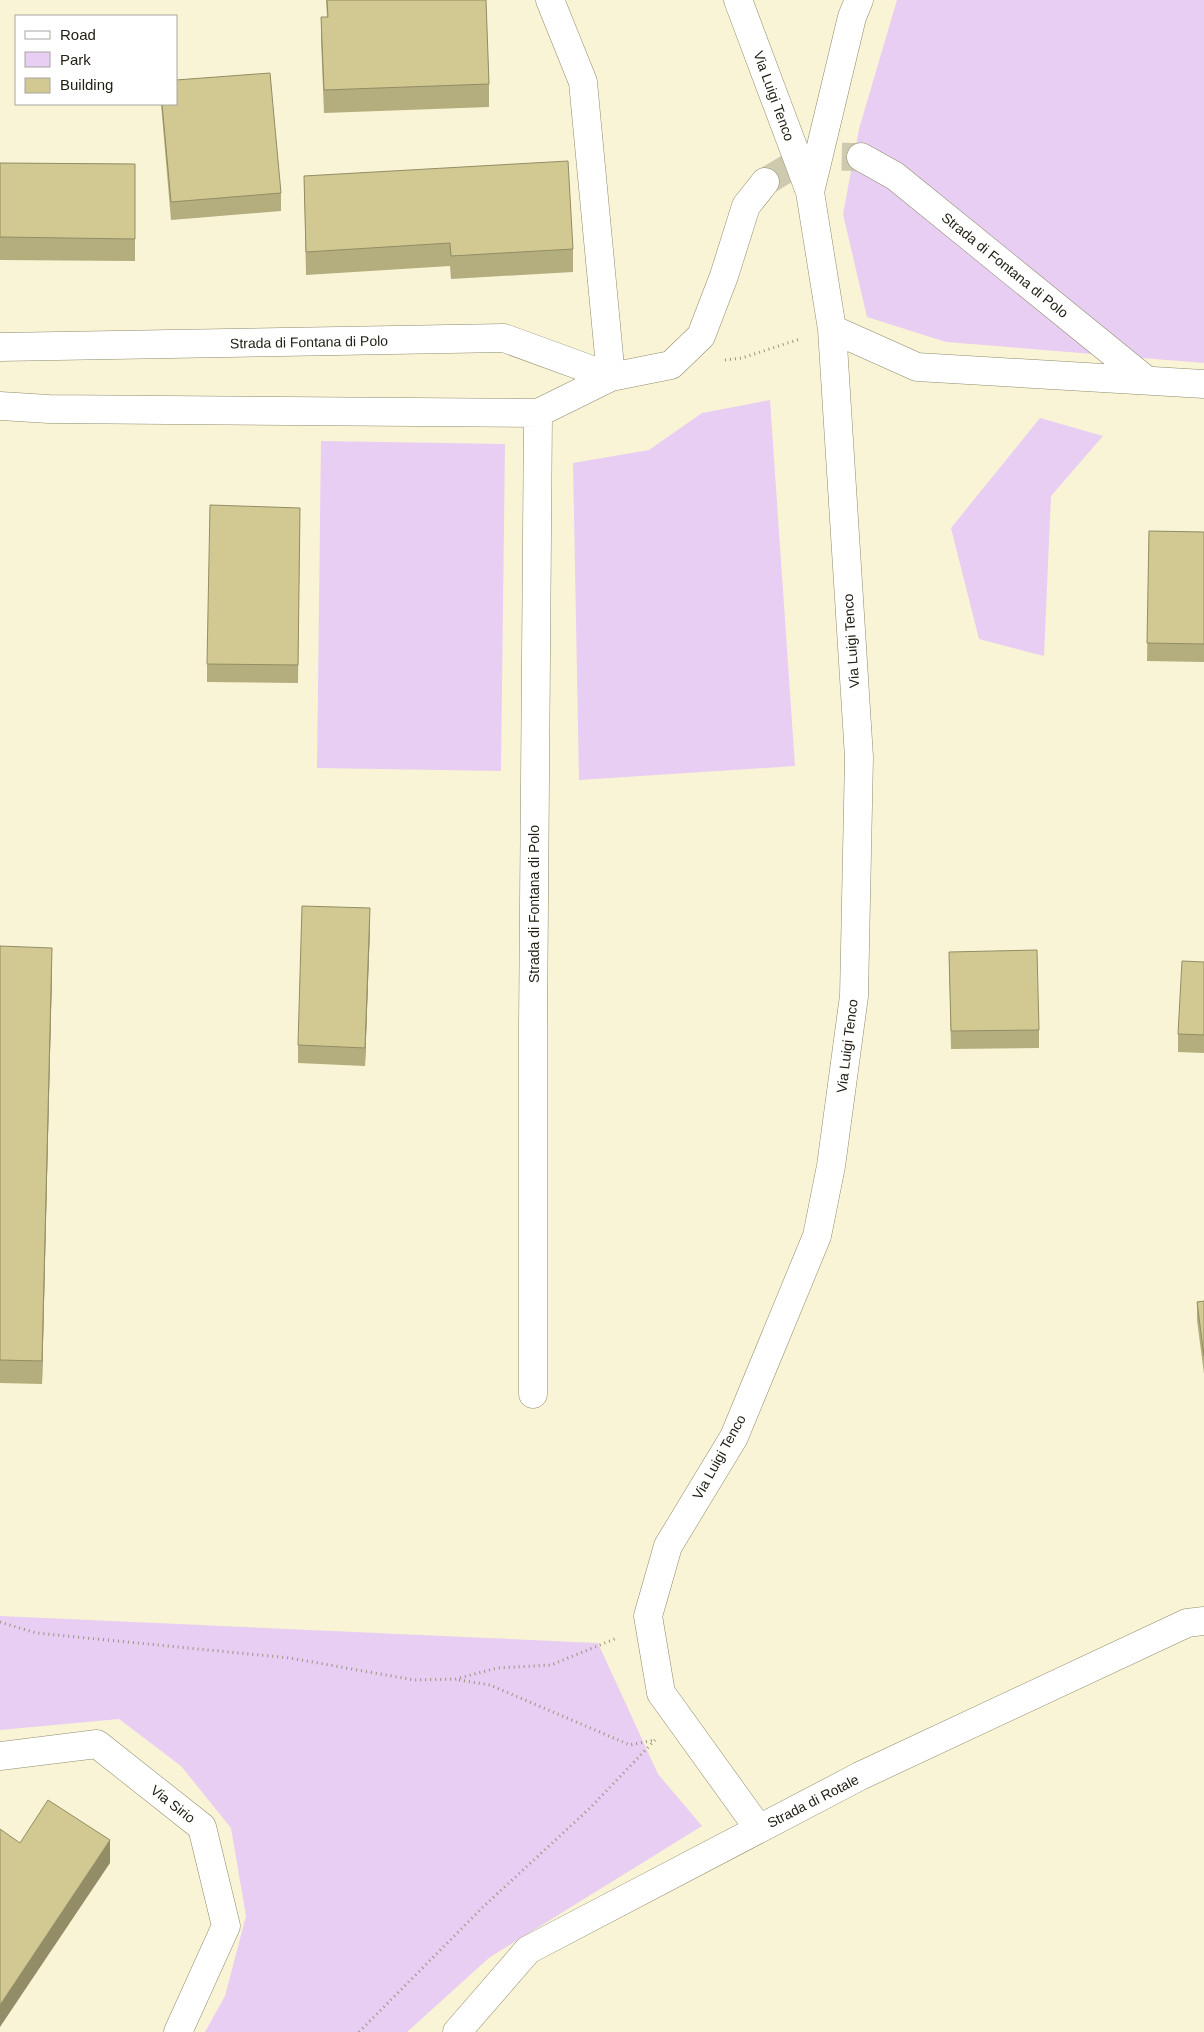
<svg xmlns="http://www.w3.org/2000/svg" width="1204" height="2032" font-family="Helvetica,sans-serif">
  <rect width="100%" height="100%" fill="#f9f4d5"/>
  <path fill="#e8cef3" d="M897,0H1204V363L946,342L867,317L843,214L859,129Z
    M770,400L795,766L579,780L573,463L649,450L702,413Z
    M1040,418L1103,436L1051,496L1044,656L979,639L951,528Z
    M321,441L505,444L501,771L317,768Z
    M0,1616L598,1643L658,1774L702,1826L490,1957L407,2032H205L225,1996L246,1916L231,1828L181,1766L119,1719L0,1730Z"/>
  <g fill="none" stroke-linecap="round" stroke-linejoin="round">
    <path stroke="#cecaaf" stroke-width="28" stroke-dasharray="28 14" stroke-linecap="butt" d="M765,182L808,156L861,157"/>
    <g stroke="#8f8b6e" stroke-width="29">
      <path id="street" d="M550,0L583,82L611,377
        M738,0L810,192L832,329L859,757L854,996L831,1166L817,1236L734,1437L668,1546L648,1616L661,1693L759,1829
        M861,157L895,176L1145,379
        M810,192L852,17L859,0
        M832,329L917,367L1204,384
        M0,347L504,338L611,377
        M0,406L49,409L538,413L611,377L671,365L701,336L724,276L746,206L765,182
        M533,1394V1026L538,413
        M0,1756L97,1744L202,1827L226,1926L178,2032
        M457,2032L528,1950L860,1776L1187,1623L1204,1621"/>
    </g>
    <path stroke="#98947e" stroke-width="3" stroke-dasharray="1 4" stroke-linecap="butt" d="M725,360L742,358L800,339
      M0,1622L36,1633L290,1658L414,1680L456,1679L497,1668L551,1665L617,1638
      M459,1680L490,1685L630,1745L654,1740
      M359,2032L483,1907L590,1808L655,1740"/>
    <use href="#street" stroke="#fff" stroke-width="28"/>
  </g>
  <path fill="#b4ad7d" d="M326,0H486L489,84V107L324,113L321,40V17H327Z
    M161,104H176L281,193V211L171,220Z
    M0,163L135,164V261L0,260Z
    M304,176L573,249V272L451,279L450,266L306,275Z
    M300,508L298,683L207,682V664Z
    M1149,531L1204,532V662L1147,661Z
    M370,926L365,1066L298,1063V1045Z
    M0,946L52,971L42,1384L0,1383Z
    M949,952L1039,1030V1048L951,1049Z
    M1204,962V1053L1178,1052V1034Z
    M1204,1301V1374L1197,1320V1302Z"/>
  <path fill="#928d66" d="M370,908V926L365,1066V1048Z
    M52,948V971L42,1384V1361Z
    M110,1840V1863L0,2027V2005Z"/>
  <path fill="#d1c991" stroke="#928d66" d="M327,0H486L489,84L324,90L321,17H328Z
    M270,73L281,193L171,202L162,104H176V80Z
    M568,161L573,249L451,256L450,243L306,252L304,176Z
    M0,163L135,164V239L0,237Z
    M210,505L300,508L298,665L207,664Z
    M1149,531L1204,532V644L1147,643Z
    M302,906L370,908L365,1048L298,1045Z
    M0,946L52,948L42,1361L0,1360Z
    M1037,950L1039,1030L951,1031L949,952Z
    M1182,961L1204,962V1035L1178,1034Z
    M1204,1301V1356L1197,1302Z
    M48,1800L110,1840L0,2005V1829L20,1843Z"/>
  <g text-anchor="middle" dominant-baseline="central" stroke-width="4" stroke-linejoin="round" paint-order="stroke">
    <g font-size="14" fill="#232115" stroke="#fff">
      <text transform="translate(774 96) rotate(70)">Via Luigi Tenco</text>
      <text transform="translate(1005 265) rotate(39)">Strada di Fontana di Polo</text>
      <text transform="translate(309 342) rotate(-1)">Strada di Fontana di Polo</text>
      <text transform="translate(851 641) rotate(-94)">Via Luigi Tenco</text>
      <text transform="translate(534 904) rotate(-90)">Strada di Fontana di Polo</text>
      <text transform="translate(847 1046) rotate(-83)">Via Luigi Tenco</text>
      <text transform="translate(719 1457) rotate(-61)">Via Luigi Tenco</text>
      <text transform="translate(813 1801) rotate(-27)">Strada di Rotale</text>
      <text transform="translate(173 1804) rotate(38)">Via Sirio</text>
    </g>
  </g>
  <rect x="15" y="15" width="162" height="90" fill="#ffffff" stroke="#a7a6a1"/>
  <rect x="25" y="31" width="25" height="8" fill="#ffffff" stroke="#a7a6a1"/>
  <text x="60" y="40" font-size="15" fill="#232115">Road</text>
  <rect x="25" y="52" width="25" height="15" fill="#e8cef3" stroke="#a7a6a1"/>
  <text x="60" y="65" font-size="15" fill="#232115">Park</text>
  <rect x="25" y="78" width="25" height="15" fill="#d1c991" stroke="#a7a6a1"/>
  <text x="60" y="90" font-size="15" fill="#232115">Building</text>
</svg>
